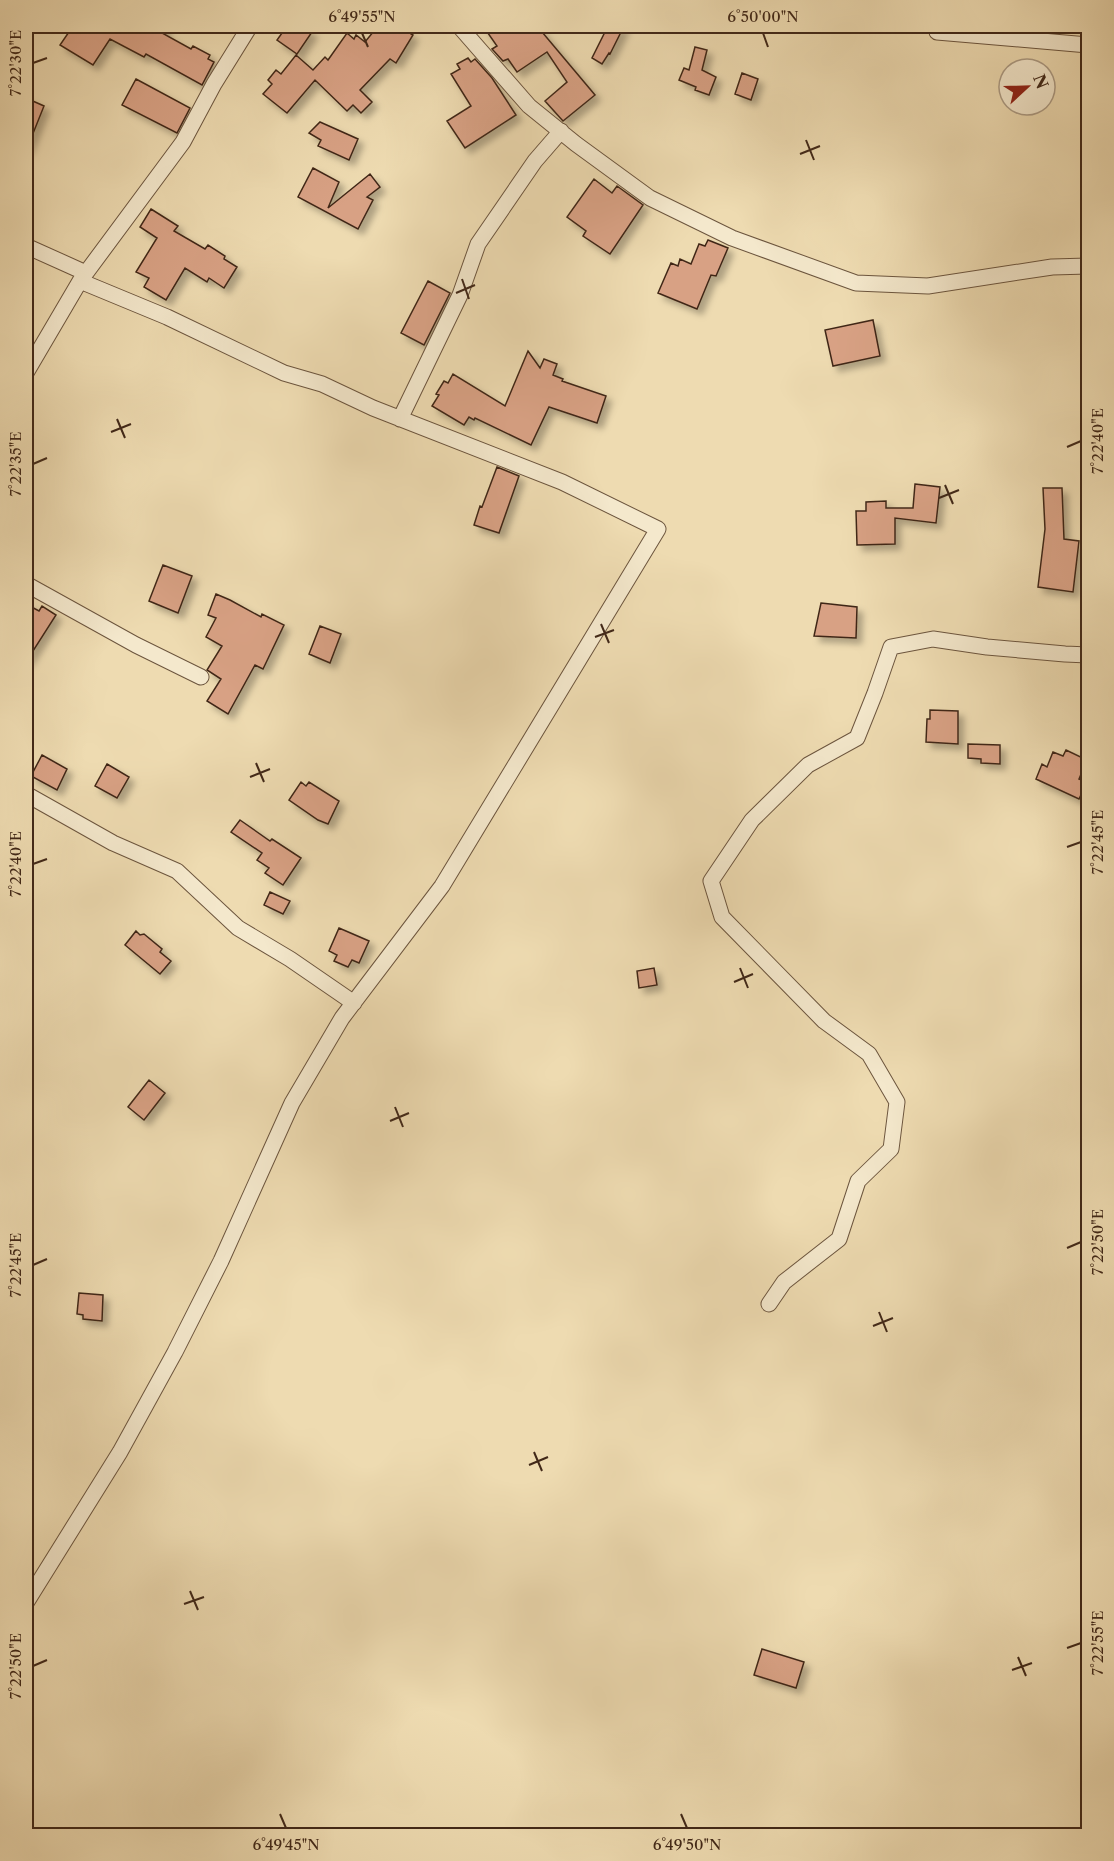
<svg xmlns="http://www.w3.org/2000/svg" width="1114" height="1861" font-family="'Libre Caslon Text',serif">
  <defs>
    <filter id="shadow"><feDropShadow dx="5.5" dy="5.5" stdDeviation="3" flood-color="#0004"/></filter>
  </defs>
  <rect width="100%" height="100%" fill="#eedbb1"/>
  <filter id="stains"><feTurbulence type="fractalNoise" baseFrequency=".00333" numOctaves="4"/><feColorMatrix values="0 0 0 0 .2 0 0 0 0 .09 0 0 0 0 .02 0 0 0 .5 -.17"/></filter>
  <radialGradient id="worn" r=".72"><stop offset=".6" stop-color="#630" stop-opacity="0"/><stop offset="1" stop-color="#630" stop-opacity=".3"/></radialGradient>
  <path fill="#d8a184" stroke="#412818" stroke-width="1.5" filter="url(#shadow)" d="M73,26H166L162,33L191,49L193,46L210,55L208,59L214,62L202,85L146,54L144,57L110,39L93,65L60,45Z
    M287,26H302L312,32L297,54L277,40Z
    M378,26H398L413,35L396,63L390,59L360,90L372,102L361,113L353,105L347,111L315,80L287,113L263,94L272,84L268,80L276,70L281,74L296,55L313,70L325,57L328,60L347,33L354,39L356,35L365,42Z
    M483,26H537L595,95L563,121L545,101L567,82L547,52L517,72L508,59L503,61L492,49L497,46Z
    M608,26H624L610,54L609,53L602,64L592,58Z
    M695,47L707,50L702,70L716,77L709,95L695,90L696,87L679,80L684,68L689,70Z
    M468,58L471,62L475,59L492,78L516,115L465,148L447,121L471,106L451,74L460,69L457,64Z
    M742,73L758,79L751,100L735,94Z
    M136,79L190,108L177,133L122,105Z
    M26,98L44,106L26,151Z
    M320,122L358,139L349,160L318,146L321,140L309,133Z
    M313,168L339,182L328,208L370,174L380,187L367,197L373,200L358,229L298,197Z
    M594,179L612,193L617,186L643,205L610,254L583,236L586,231L567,217Z
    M151,209L178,226L174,231L205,249L208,245L225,256L224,259L237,267L224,288L209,278L207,282L185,268L166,300L144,287L149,278L136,272L157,238L140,227Z
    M708,240L728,248L716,276L711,275L697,309L658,293L671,263L678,266L680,259L691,264L699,244L705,246Z
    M428,281L450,293L424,345L401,333Z
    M873,320L880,356L833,366L825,330Z
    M528,351L540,368L544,359L557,364L553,375L563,379L562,381L606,396L597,423L549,407L531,445L475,418L474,420L469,417L464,425L432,406L439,395L436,394L444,381L448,383L453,374L505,406Z
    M497,467L519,476L499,533L474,525L480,506L482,507Z
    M915,484L940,487L936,523L895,518V544L857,545L856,511H866V502L886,501V508H913Z
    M1043,488H1062L1064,539L1079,541L1073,592L1038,587L1045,529Z
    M163,565L192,576L178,613L149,601Z
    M216,594L230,600L261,617L262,614L284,625L263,669L255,665L228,714L207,701L221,679L207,670L222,646L206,637L216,618L208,615Z
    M821,603L857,607L856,638L814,636Z
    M26,604L39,611L42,606L56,615L26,662Z
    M320,626L341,634L330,663L309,654Z
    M930,710L958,711V744L926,742L927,719H930Z
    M968,744L1000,745V764L981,763V759L968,758Z
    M1066,750L1087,760L1079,779L1087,782L1079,799L1036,779L1042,764L1047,767L1053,752L1063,756Z
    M42,755L67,769L57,790L31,776Z
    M107,764L129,777L117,798L95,786Z
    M301,782L306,786L309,782L339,801L328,824L318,820L289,800Z
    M240,820L270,841L272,839L301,858L283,885L265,873L269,868L257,860L262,853L231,832Z
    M270,892L290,901L283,914L264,905Z
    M339,928L369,941L359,963L352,960L348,967L334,961L337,955L329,951Z
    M136,931L140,935L144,934L162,949L160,952L171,961L160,974L125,945Z
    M654,968L657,985L639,988L637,971Z
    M149,1080L165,1093L144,1120L128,1107Z
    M79,1293L103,1295L102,1321L83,1319V1315L77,1314Z
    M762,1649L804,1662L796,1688L754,1675Z"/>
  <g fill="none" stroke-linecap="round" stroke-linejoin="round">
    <g stroke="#6c553e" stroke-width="17">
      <path id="minor" d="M459,26L529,106L576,144L650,198L732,238L856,283L928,286L1052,267L1088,266
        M937,32L1088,45
        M26,246L86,273
        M26,373L80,281L183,142L214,84L250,26
        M400,419L460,295L478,244L535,161L561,131
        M26,584L136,645L201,677
        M26,794L113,843L177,871L238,928L290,959L354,1003
        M769,1304L784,1282L839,1239L858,1181L891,1149L897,1102L869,1054L824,1021L722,917L711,881L752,820L808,765L857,738L875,693L891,647L933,639L987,647L1065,654L1088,655
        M26,1603L120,1452L175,1352L221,1261L292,1103L342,1018L442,886L658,529L562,482L373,408L322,384L284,373L167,317L80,281"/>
    </g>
    <use href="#minor" stroke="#f4e8cc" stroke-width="15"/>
  </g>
  <path fill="none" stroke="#412818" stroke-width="2" d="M362,33L368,47M763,33L768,47M33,63L47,58M806,140L814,160M800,154L820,146M462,279L469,299M456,293L475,285M117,419L125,438M111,432L131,424M1067,447L1081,441M33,464L47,458M945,485L953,504M939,498L959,490M601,624L609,643M595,637L614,630M256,763L264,782M250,777L270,769M1067,847L1081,842M33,864L47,859M740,968L748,988M734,982L753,974M395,1107L403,1127M390,1121L409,1113M1067,1248L1081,1242M33,1265L47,1259M879,1312L887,1332M873,1326L893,1318M534,1452L542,1471M529,1465L548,1457M190,1591L198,1610M184,1604L204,1597M1067,1648L1081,1643M1018,1657L1026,1676M33,1666L47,1660M1012,1670L1032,1663M280,1814L286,1828M681,1814L687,1828"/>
  <rect width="1114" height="1861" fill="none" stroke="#eedbb1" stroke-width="66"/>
  <g transform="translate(1027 87) rotate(68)"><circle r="28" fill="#f4e8cc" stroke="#ac9b84" stroke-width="1.5"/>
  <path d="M0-4.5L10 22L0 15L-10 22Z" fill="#8f2418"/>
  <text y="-9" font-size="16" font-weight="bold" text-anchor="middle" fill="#412818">N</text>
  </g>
  <rect x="33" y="33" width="1048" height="1795" fill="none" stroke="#412818" stroke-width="2"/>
  <g font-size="15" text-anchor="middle" fill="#412818">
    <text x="362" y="22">6°49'55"N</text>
    <text x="763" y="22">6°50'00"N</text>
    <text transform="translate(16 63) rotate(-90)" y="5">7°22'30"E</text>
    <text transform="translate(1098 441) rotate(-90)" y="5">7°22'40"E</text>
    <text transform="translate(16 464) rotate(-90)" y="5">7°22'35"E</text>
    <text transform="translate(1098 842) rotate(-90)" y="5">7°22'45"E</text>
    <text transform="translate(16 864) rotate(-90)" y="5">7°22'40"E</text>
    <text transform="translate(1098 1242) rotate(-90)" y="5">7°22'50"E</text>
    <text transform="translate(16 1265) rotate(-90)" y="5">7°22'45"E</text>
    <text transform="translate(1098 1643) rotate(-90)" y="5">7°22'55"E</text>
    <text transform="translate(16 1666) rotate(-90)" y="5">7°22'50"E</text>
    <text x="286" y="1850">6°49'45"N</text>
    <text x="687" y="1850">6°49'50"N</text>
  </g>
  <rect width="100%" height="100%" filter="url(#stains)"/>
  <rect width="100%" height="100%" fill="url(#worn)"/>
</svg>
